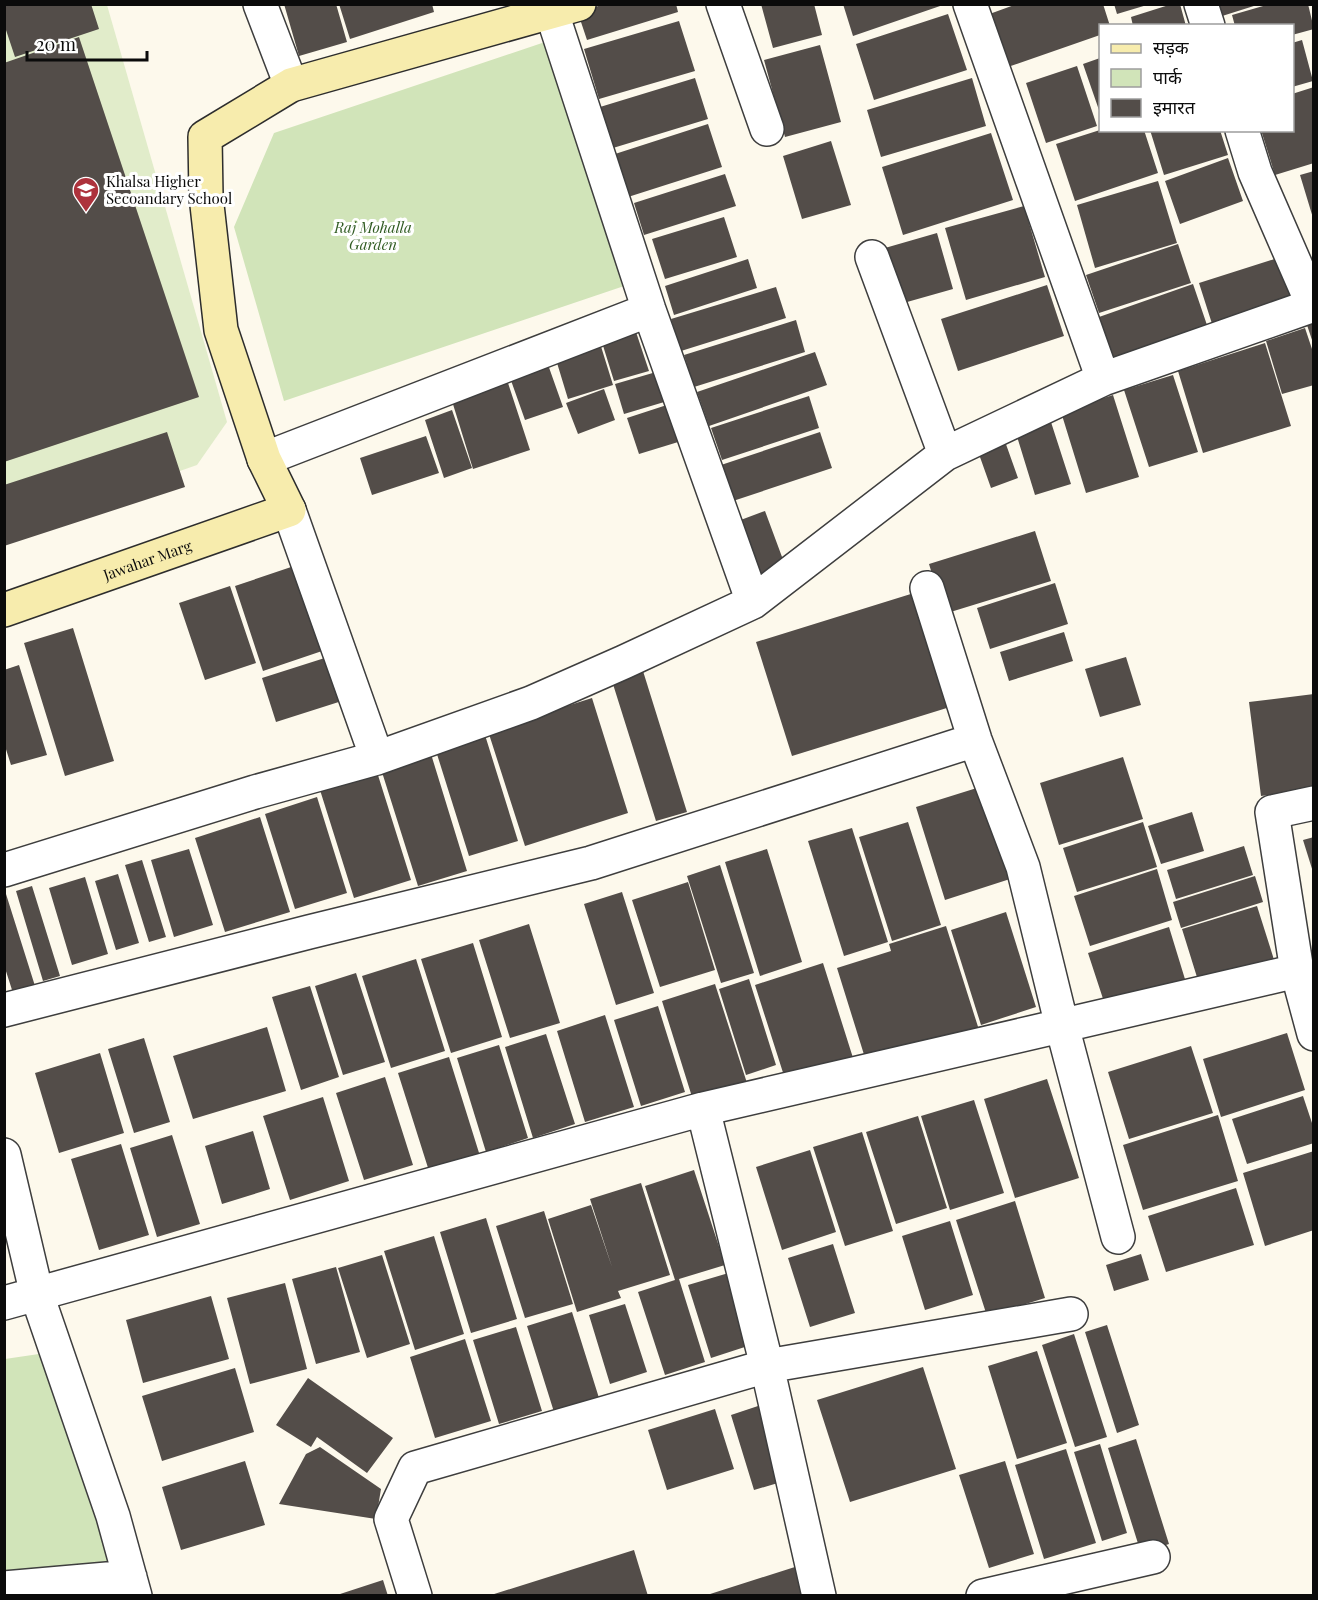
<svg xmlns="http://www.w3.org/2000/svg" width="1318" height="1600" font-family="'Playfair Display','Noto Sans Devanagari',serif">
  <rect width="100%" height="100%" fill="#fdf9ec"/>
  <path fill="#d1e4b9" d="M545,42L633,283L284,401L234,227L274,133Z
    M66,1350L110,1562L5,1586V1359Z"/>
  <path fill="#e1ecca" d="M4,5H107L227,422L197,465L5,532Z"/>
  <path fill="#534d49" d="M4,4H91L99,29L15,57L4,24Z
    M284,4H336L347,42L299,56Z
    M339,4H432L434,12L350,39Z
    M604,4H676L678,12L587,40L578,13Z
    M761,4H814L822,35L773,48Z
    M843,4H943V5L853,36Z
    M1017,4H1103L1110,26H1100V35L1002,69L984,16Z
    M1114,4H1147V5L1117,14Z
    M1172,4H1180L1186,26H1133L1131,17Z
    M1215,4H1257V5L1219,17Z
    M1270,4H1308L1314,29L1292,35V26H1235L1232,15Z
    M948,14L967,70L874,100L856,44Z
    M679,21L695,71L599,99L584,49Z
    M79,37L199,397L4,462V63Z
    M1302,40L1313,81L1292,87V43Z
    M820,45L841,122L785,137L764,60Z
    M1100,58V113L1083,64Z
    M1077,66L1097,126L1046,143L1026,83Z
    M695,78L708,119L613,148L600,107Z
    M972,78L986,126L881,157L867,110Z
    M1314,87V163L1275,175L1261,130H1292V94Z
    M708,124L722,167L628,197L615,154Z
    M1100,130H1144L1158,173L1075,201L1056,144Z
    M1150,130H1220L1228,155L1164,175Z
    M991,133L1013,200L903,235L882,167Z
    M831,141L851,205L802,219L783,156Z
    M1228,158L1243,201L1180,224L1165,181Z
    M1314,171V218H1313L1300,175Z
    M725,174L736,206L644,235L634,203Z
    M1158,181L1177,243L1095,268L1077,205Z
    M1024,206L1045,277L966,300L945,228Z
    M724,217L737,257L665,279L652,239Z
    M937,233L953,289L900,304L885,248Z
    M1178,244L1191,283L1099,313L1086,275Z
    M1281,257L1295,304L1214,330L1199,283Z
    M748,259L757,288L674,315L665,286Z
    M1193,284L1208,328L1115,362L1099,317Z
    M1047,285L1064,336L958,371L941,319Z
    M776,287L786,318L681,351L671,319Z
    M796,320L805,352L694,387L684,355Z
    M1314,323V343H1313L1307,325Z
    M634,326L649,371L614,381L600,336Z
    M1305,328L1314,355V385L1282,394L1266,341Z
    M599,340L613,385L568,399L554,353Z
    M1265,343L1291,426L1203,453L1178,371Z
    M815,352L827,385L709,426L697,392Z
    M546,359L563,407L525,420L508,372Z
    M663,370L671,400L624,414L615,384Z
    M1173,375L1198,452L1149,467L1124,390Z
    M508,383L530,450L473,469L452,401Z
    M604,389L615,420L578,434L566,403Z
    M1113,395L1139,477L1086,493L1061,412Z
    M809,396L819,428L722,460L711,428Z
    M676,402L688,439L639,454L627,418Z
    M452,410L472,468L444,478L425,420Z
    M1050,419L1071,484L1035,495L1015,430Z
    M167,432L185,487L4,546V485Z
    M820,432L832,468L733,501L721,465Z
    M1002,433L1018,478L991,488L975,443Z
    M426,436L439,473L372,495L360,458Z
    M765,511L785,565L749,578L730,524Z
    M1035,531L1051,581L944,614L929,564Z
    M300,564L328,649L263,671L235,586Z
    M1055,583L1068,624L990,649L977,608Z
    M230,586L256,663L205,680L179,603Z
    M914,593L950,707L792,756L756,642Z
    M73,628L114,761L65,776L24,643Z
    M1064,632L1073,661L1009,681L1000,652Z
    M331,656L345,700L276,722L262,678Z
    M1126,657L1141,705L1100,717L1085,669Z
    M19,665L47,755L11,765L4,743V670Z
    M643,671L687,812L656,821L612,681Z
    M1314,694V789L1261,796L1249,702Z
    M592,698L628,813L525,846L488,731Z
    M485,735L518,841L469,856L436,751Z
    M431,754L467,871L418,886L381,769Z
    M1123,757L1143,819L1059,845L1040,783Z
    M377,772L411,880L354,898L320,790Z
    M980,787L1010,879L945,900L916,807Z
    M317,797L347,893L295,909L265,814Z
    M1192,812L1204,851L1161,864L1148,826Z
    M260,817L290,912L225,932L195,838Z
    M908,822L941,925L892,941L859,837Z
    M1143,822L1157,867L1077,892L1063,848Z
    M852,828L888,942L844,956L808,841Z
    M1314,837V872H1313L1303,840Z
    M1244,846L1253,875L1176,899L1167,870Z
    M189,849L213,925L174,937L151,860Z
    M767,849L802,962L760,976L725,862Z
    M142,860L166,937L149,942L125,865Z
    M720,865L754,973L721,983L687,876Z
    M1157,869L1172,920L1090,946L1074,896Z
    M118,874L139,943L116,950L95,881Z
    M1255,876L1263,902L1181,928L1173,902Z
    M85,877L108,954L72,965L49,888Z
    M688,882L715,970L660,987L632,900Z
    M32,886L60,976L43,981L16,891Z
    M622,892L654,993L616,1005L584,904Z
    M6,894L35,986L13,993L4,965V895Z
    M1257,906L1276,966L1201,990L1182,929Z
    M1006,912L1036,1007L981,1025L951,930Z
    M529,924L560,1023L510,1038L479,940Z
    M946,926L980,1033L866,1061L837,968L891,951L889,944Z
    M1169,927L1188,989L1108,1014L1088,953Z
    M473,943L502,1037L451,1053L421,959Z
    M416,959L445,1051L391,1068L362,976Z
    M823,963L854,1061L786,1082L755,985Z
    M356,973L385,1062L343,1075L315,986Z
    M749,979L776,1065L746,1075L719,989Z
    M715,984L747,1083L693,1100L662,1001Z
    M310,986L339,1077L301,1090L272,997Z
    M658,1006L685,1092L641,1106L614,1020Z
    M605,1015L634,1107L585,1122L557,1031Z
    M267,1027L286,1091L193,1119L173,1056Z
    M1287,1033L1305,1090L1221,1117L1203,1059Z
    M546,1034L575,1124L533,1138L505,1047Z
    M144,1038L170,1122L134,1133L108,1049Z
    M499,1045L528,1138L486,1152L457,1058Z
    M1191,1046L1213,1113L1129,1139L1108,1072Z
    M100,1053L124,1133L59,1153L35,1073Z
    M449,1057L480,1156L429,1171L398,1073Z
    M385,1077L413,1165L364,1180L336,1093Z
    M1047,1079L1079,1178L1015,1198L984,1099Z
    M1303,1096L1314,1129V1143L1247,1164L1232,1119Z
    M323,1097L349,1181L290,1200L263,1116Z
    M974,1100L1004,1193L950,1210L921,1116Z
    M1218,1115L1238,1181L1143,1210L1123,1145Z
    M918,1116L947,1208L896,1224L866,1132Z
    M253,1131L270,1189L222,1204L205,1146Z
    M862,1132L893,1231L845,1246L813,1147Z
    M172,1135L200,1224L157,1237L130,1148Z
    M121,1144L149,1235L99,1250L71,1159Z
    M810,1150L836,1232L782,1250L756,1167Z
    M1314,1151V1230L1265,1246L1243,1173Z
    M694,1170L725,1265L679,1279L705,1362L665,1375L638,1292L675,1280L645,1186Z
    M641,1183L670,1275L618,1291L621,1298L577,1312L548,1219L591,1205L612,1267L590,1199Z
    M1236,1188L1254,1245L1166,1272L1148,1216Z
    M1015,1201L1045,1298L987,1316L956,1220Z
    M544,1211L573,1304L525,1318L496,1226Z
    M486,1218L517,1319L471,1333L440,1232Z
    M950,1221L973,1295L925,1310L902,1236Z
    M434,1236L464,1334L415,1350L384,1251Z
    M833,1244L855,1313L810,1327L788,1258Z
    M1141,1254L1149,1280L1114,1291L1106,1265Z
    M382,1255L410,1344L367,1358L338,1268Z
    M336,1267L360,1352L316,1364L292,1279Z
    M732,1272L754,1344L711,1358L688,1285Z
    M285,1283L307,1369L250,1384L227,1298Z
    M211,1296L229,1359L143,1383L126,1320Z
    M625,1304L647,1372L610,1384L589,1315Z
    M572,1312L599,1398L554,1412L527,1326Z
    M1107,1325L1139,1425L1117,1433L1085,1332Z
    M516,1327L542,1411L499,1424L473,1340Z
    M1074,1334L1107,1437L1075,1447L1042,1345Z
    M465,1339L491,1421L435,1438L410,1357Z
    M1037,1351L1067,1443L1017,1459L988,1366Z
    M923,1367L956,1469L850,1502L817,1400Z
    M235,1368L254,1432L162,1461L142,1396Z
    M308,1378L393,1438L367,1473L317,1437L311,1447L276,1425Z
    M764,1404L788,1480L754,1490L731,1415Z
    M715,1409L734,1469L667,1490L648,1430Z
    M1136,1439L1169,1544L1141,1553L1108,1448Z
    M1100,1444L1127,1533L1102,1541L1074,1452Z
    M320,1447L381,1489L376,1519L279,1504L306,1454Z
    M1066,1449L1096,1543L1044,1559L1015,1465Z
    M245,1461L265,1525L181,1550L162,1487Z
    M1005,1461L1034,1554L989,1568L959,1475Z
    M634,1550L648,1596H492L491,1595Z
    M798,1566L806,1596H707V1595Z
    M383,1580L388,1596H337V1595Z"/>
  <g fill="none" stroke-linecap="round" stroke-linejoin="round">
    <g stroke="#3e3e3e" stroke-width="36">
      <path id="street" d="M260,4L291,85
        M549,4L649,310L753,602
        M723,4L767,129
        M970,4L1103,379L1314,305
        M1201,4L1208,26
        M1242,130L1255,172L1313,305
        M872,257L945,454L1103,379
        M264,459L649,310
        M289,510L377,758
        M927,588L975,740L1023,867L1062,1026L1118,1237
        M1314,803L1272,812L1297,971L1314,1034
        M4,870L255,792L377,758L531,703L624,662L753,602L945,454
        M4,1010L309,932L591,863L975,740
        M703,1109L767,1366L819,1596
        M4,1155L37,1295L113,1516L135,1596
        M4,1303L703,1109L1297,971
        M4,1588L130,1577
        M415,1596L391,1519L415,1468L767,1366L1071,1314
        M983,1596L1153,1557"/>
    </g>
    <g stroke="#2d2d2d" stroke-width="36">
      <g id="secondary">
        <path id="s1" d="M4,610L289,510L264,459L221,330L206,196L205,137L291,85L579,4"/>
      </g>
    </g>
    <use href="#street" stroke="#fff" stroke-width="33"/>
    <use href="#secondary" stroke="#f7ecad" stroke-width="33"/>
  </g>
  <defs>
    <g id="school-pin" transform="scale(1.35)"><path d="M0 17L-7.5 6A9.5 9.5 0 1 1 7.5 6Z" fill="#ad323c" stroke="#fff"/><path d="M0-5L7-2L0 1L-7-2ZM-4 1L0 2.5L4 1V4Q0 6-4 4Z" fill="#fff"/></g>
  </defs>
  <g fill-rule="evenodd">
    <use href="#school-pin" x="86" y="190"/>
  </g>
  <g text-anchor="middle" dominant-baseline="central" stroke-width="6" stroke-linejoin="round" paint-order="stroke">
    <g font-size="15" fill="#0b0b0b" stroke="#fff" text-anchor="start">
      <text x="106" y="181">Khalsa Higher<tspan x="106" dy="17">Secoandary School</tspan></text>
    </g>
    <g font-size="15" font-style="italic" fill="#315c23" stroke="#fff">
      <text x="373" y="227">Raj Mohalla<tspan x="373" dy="17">Garden</tspan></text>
    </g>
    <g font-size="15" fill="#0b0b0b" stroke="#fff">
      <text stroke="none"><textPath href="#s1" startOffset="152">Jawahar Marg</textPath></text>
    </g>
  </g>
  <rect width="1318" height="1600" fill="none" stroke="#0b0b0b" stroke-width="12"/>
  <rect x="1099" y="24" width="195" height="108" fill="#ffffff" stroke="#9d9d9d" stroke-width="1.5"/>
  <rect x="1111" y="44" width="30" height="9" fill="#f7ecad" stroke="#9d9d9d" stroke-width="1.5"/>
  <text x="1153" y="54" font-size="18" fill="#0b0b0b">सड़क</text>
  <rect x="1111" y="69" width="30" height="18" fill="#d1e4b9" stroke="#9d9d9d" stroke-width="1.5"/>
  <text x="1153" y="84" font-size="18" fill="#0b0b0b">पार्क</text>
  <rect x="1111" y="99" width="30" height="18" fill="#534d49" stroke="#9d9d9d" stroke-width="1.5"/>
  <text x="1153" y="114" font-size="18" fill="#0b0b0b">इमारत</text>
  <path d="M27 51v9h120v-9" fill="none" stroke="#0b0b0b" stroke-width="3"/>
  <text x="36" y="51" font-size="18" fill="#0b0b0b" stroke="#ffffff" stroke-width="4.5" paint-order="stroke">20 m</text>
</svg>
